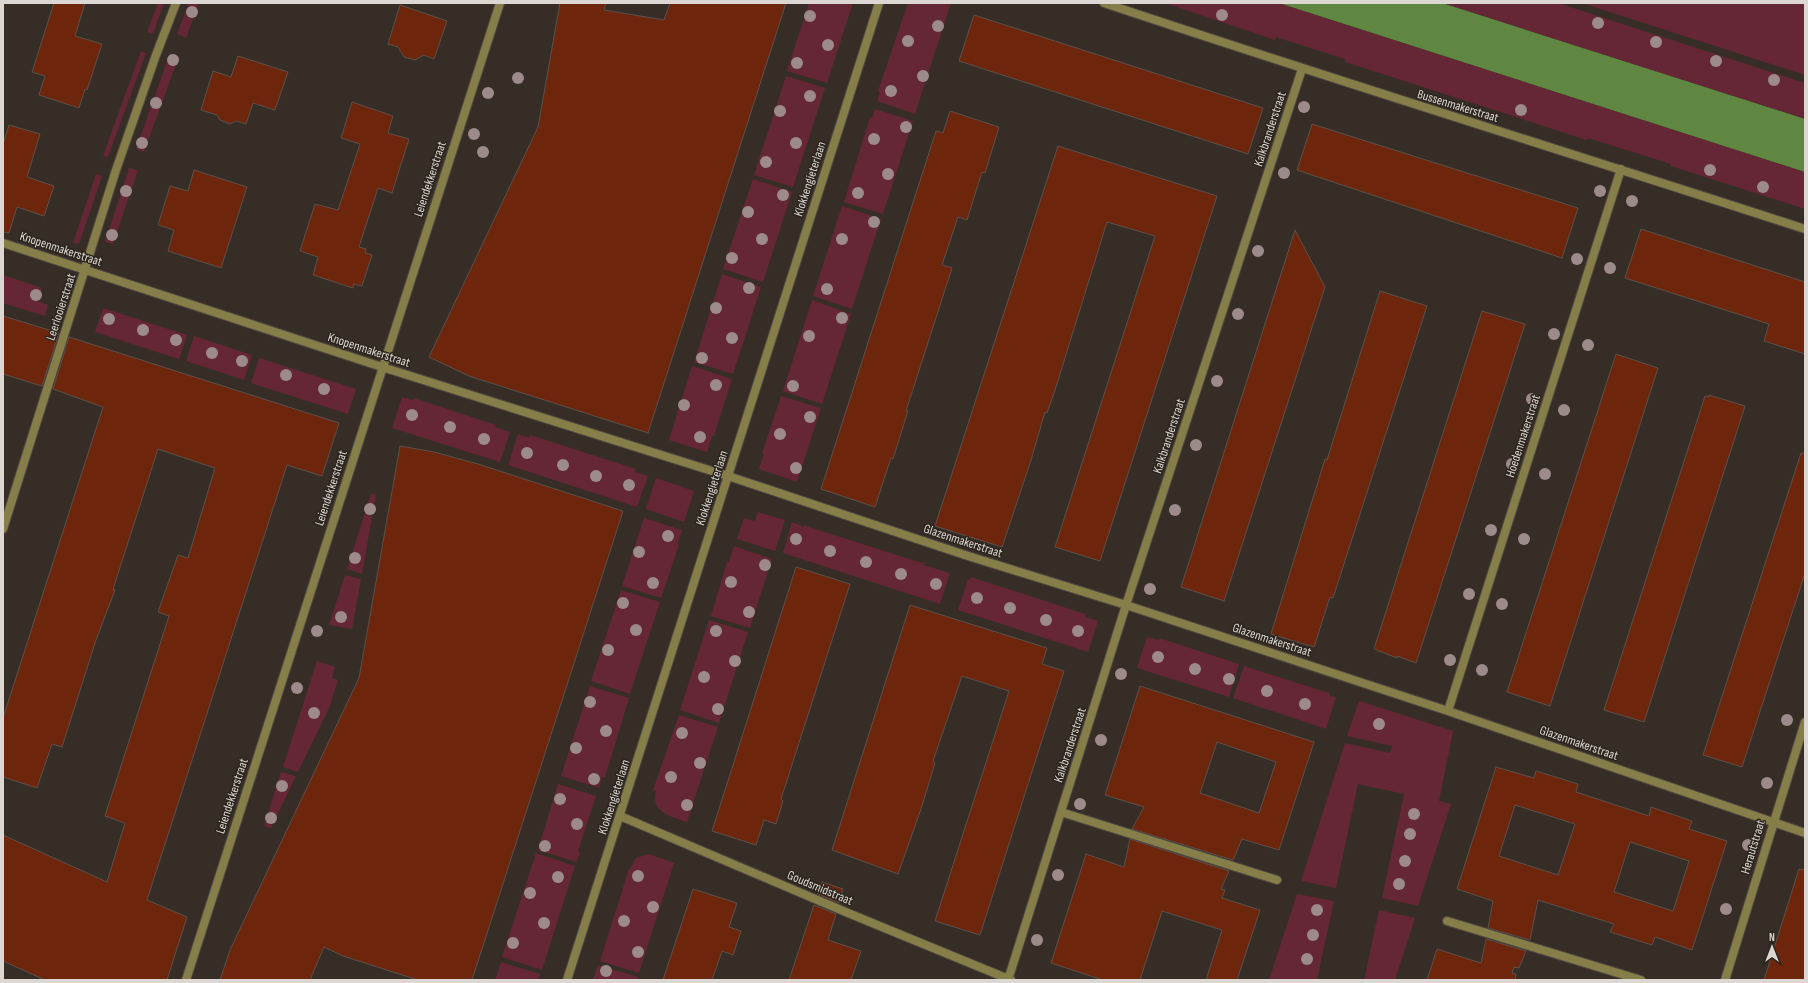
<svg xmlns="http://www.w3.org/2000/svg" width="1808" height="983" font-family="'Sofia Sans Condensed',sans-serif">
  <rect width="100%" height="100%" fill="#362e26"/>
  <path fill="#652636" d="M158,3H164L153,34L147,32Z
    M189,3H199L186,38L177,34Z
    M809,3H853L827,83L787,71Z
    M908,3H951L915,114L877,101L880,92L878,91Z
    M1165,3H1279L1805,172V209L1671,166V164L1588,138L1587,140L1345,62V59L1276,37L1275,40Z
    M1442,3H1558L1805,83V119Z
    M1582,3H1805V75Z
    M141,51L146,53L108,157L103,156Z
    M170,53L179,56L144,152L136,149Z
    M786,76L825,88L793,187L754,175Z
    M875,109L913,121L883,214L844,202L870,117L872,118Z
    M129,168L138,170L113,244L105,242Z
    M96,174L102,176L79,244L73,243Z
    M753,179L792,192L763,282L723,269Z
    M842,206L881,219L852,309L813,296Z
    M722,274L761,287L733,374L694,362Z
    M3,275L42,288L38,301L48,305L45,316L3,303Z
    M812,300L851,314L822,404L783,391Z
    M103,308L187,335L179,359L95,332Z
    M194,336L252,355L244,380L186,361Z
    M259,358L356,389L348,414L251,383Z
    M692,366L732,379L714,436H712L707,452L669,440Z
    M781,396L821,408L797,482L759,469L764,454L762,453Z
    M402,397L413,400L414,398L496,425L495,427L510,432L500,462L392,428Z
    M518,434L529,438L530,435L636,469L635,472L648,476L637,507L508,465Z
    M656,478L694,491L684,522L646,509Z
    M371,494H376L362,574L347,569Z
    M758,512L785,520L775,551L737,539L744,518L755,521Z
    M644,518L682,530L677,545H679L661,598L622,586Z
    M792,522L804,527L805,524L806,526L922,563L925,562L924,565L950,573L940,604L783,553Z
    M734,546L772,559L750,628L711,616L727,562H729Z
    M345,575L361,579L352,629L329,625Z
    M971,577L1085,614V617L1098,621L1088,652L958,610L968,579L970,580Z
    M621,590L660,602L630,694L591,681Z
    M709,620L748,632L719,723L680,710Z
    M1147,637L1159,640V638L1239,664L1229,697L1137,668Z
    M317,661L335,667L332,678L338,680L330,706L298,772L283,767Z
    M1244,666L1329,693L1330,692V696L1336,697L1326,729L1233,698Z
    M590,686L629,698L605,777H602L599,788L561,776Z
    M1359,701L1453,731L1439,801L1451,804L1418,906L1382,898L1404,794L1358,784L1336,888L1301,881L1345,743L1390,753L1392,746L1347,736Z
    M679,715L718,727L687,822C672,817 650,812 656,791L653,790Z
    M281,772L296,776L271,828L264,826Z
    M558,784L596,796L578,851L580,853L576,862L538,850Z
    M536,853L575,866L542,970L502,957Z
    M649,854L674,863L639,973L600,961L629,869H630L636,858Z
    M1297,894L1334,901L1317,980H1269Z
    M1379,910L1415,918L1395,980H1364Z
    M501,962L540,974L538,980H495Z
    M598,965L638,977L637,980H593Z"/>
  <path fill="#5f8741" d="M1279,3H1442L1805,119V172Z"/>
  <path fill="#6d260c" stroke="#5c504c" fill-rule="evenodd" d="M54,3H85L75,36L102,44L87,90L85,89L79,108L39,95L45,76L32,72Z
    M560,3H606L604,10L664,20L670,3H786L648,433L469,376L429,357L538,127Z
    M400,5L447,21L434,59L424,55L415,60L404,57L398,47L388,44Z
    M974,15L1263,108L1248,154L959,61Z
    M238,56L288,72L275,110L253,103L246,124L236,121L230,124L220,120L217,115L201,110L213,71L231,77Z
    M352,102L393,116L388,133L409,139L392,193L378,188L359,247L366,249L365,253L372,255L362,286L354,284L353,288L313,275L318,257L300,251L315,204L338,210L360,144L341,138Z
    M950,111L999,127L985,173L982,172L967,220L958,217L942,265L952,268L906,411H908L893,459L891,458L875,507L821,489L936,131L943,133Z
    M1312,124L1578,208L1562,258L1297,170Z
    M9,125L40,134L27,177L54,186L44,216L17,207L9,233L3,232V144Z
    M1058,146L1217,196L1100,561L1055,547L1155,236L1107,222L1056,387L1047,413L1045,412L1031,460L1002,547L935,526Z
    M194,170L247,187L221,268L168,251L174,230L158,225L170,186L188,191Z
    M1641,229L1805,282V354L1764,341L1769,324L1625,278Z
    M1295,230L1325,287L1224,601L1181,587Z
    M1380,291L1427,306L1333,598L1330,597L1314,647L1271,634L1325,459L1327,460Z
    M1482,311L1525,324L1416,663L1397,656V658L1374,649Z
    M3,316L59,333L42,386L3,374Z
    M69,337L339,423L322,476L287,465L147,900L187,917L167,980H45L3,961V835L107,882L125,823L105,816L169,616L158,612L178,555L188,558L215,468L158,449L115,583L113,590H115L96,640L62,747L52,744L37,788L3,777V718L103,407L53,389Z
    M1616,354L1658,368L1550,706L1507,692Z
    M1709,395L1745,406L1644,722L1604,710L1705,396L1709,397Z
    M400,446L434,452L478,464L623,511L472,980H418L343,956L324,947L310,980H220L230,950L359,678Z
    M1801,453L1805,454V573L1742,767L1703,755Z
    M796,567L850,584L781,799L783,801L776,824L764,820L756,845L712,831Z
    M910,605L1047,648L1042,664L1064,671L980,935L935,921L1009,691L962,676L933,761L935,763L921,809L898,874L832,850Z
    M1140,686L1314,742L1279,850L1242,839L1233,860L1132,829L1144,807L1105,795ZM1217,742L1276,762L1259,813L1200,793Z
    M1496,767L1534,778L1536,771L1578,784L1576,792L1649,816L1651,807L1692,821L1689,829L1727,841L1692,950L1655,937L1652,945L1610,932L1614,924L1538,900L1530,940L1488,928L1493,901L1457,889ZM1515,805L1575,824L1558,875L1499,856ZM1630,842L1689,861L1673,911L1614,892Z
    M1130,839L1229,871L1221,889L1225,890L1222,898L1260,910L1237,980H1206L1222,930L1162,911L1140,980H1103L1051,963L1086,854L1124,867Z
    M1799,869L1805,870V980H1764Z
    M822,882L843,889L839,903L818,894Z
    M693,889L737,903L729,927L741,931L733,955L722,951L712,980H663Z
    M814,905L836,914L828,940L861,951L851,980H789Z
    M1486,939L1526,951L1519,968L1514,967L1512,973L1516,974L1515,980H1427L1437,949L1481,963Z"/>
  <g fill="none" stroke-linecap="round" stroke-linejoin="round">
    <g stroke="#514942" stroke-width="10">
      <path id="street" d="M1104,3C1337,81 1571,153 1805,229
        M3,243L382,367L728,476L965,555L1126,605L1448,711L1805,833
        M3,529L116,170L156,55L176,3
        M1448,711L1621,169
        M1061,812L1277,880
        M620,816L848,913L1011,980
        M1447,921L1641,980
        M186,980L500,3
        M567,980L879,3
        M1008,980L1126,605L1302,69
        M1725,980L1805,722"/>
    </g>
    <use href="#street" stroke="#867e48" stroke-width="8"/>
  </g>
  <g fill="#9c8b8a">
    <circle cx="192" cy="12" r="6"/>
    <circle cx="1222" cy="15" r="6"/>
    <circle cx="810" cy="16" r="6"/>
    <circle cx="1598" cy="23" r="6"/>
    <circle cx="938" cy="26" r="6"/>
    <circle cx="908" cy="41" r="6"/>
    <circle cx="1656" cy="42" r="6"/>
    <circle cx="828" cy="45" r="6"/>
    <circle cx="173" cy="60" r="6"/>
    <circle cx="1716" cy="61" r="6"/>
    <circle cx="797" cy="63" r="6"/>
    <circle cx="923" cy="76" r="6"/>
    <circle cx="518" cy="78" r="6"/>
    <circle cx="1774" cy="80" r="6"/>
    <circle cx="891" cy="91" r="6"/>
    <circle cx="488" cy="93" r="6"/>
    <circle cx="810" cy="96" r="6"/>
    <circle cx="156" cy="103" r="6"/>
    <circle cx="1304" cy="107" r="6"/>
    <circle cx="1521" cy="110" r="6"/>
    <circle cx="780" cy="111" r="6"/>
    <circle cx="906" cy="127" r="6"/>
    <circle cx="474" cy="134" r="6"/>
    <circle cx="874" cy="139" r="6"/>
    <circle cx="142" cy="143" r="6"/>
    <circle cx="796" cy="143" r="6"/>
    <circle cx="483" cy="152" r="6"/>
    <circle cx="766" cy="162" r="6"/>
    <circle cx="1710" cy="170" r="6"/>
    <circle cx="1284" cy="173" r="6"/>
    <circle cx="888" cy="174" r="6"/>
    <circle cx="1763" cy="187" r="6"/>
    <circle cx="126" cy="191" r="6"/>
    <circle cx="1600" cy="191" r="6"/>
    <circle cx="858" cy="193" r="6"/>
    <circle cx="783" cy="195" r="6"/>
    <circle cx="1632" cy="201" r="6"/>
    <circle cx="748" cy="212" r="6"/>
    <circle cx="874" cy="222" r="6"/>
    <circle cx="112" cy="235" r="6"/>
    <circle cx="762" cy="239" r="6"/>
    <circle cx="842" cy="239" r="6"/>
    <circle cx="1258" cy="251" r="6"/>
    <circle cx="732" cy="258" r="6"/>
    <circle cx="1577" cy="259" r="6"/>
    <circle cx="1610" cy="268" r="6"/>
    <circle cx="749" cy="288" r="6"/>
    <circle cx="827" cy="289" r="6"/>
    <circle cx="36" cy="295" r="6"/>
    <circle cx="716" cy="308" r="6"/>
    <circle cx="1238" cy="314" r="6"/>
    <circle cx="842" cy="318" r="6"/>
    <circle cx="109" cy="319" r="6"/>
    <circle cx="143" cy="330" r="6"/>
    <circle cx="1554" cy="334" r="6"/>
    <circle cx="809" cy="336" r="6"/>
    <circle cx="732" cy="338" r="6"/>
    <circle cx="176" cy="340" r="6"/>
    <circle cx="1588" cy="345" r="6"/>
    <circle cx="212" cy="353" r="6"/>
    <circle cx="702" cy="358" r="6"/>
    <circle cx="242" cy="361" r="6"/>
    <circle cx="286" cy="375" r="6"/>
    <circle cx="1217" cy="381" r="6"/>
    <circle cx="716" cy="385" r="6"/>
    <circle cx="793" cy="386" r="6"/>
    <circle cx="324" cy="389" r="6"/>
    <circle cx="1532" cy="399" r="6"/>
    <circle cx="684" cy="405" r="6"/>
    <circle cx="1564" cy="410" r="6"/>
    <circle cx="412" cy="415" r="6"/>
    <circle cx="810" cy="417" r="6"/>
    <circle cx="450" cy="427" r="6"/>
    <circle cx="780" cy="434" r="6"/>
    <circle cx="700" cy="437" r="6"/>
    <circle cx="484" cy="439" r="6"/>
    <circle cx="1196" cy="445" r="6"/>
    <circle cx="527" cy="453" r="6"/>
    <circle cx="1512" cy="464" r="6"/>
    <circle cx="563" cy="465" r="6"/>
    <circle cx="796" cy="468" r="6"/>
    <circle cx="1545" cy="474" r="6"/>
    <circle cx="596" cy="476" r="6"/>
    <circle cx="629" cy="485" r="6"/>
    <circle cx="370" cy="509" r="6"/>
    <circle cx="1175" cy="510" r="6"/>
    <circle cx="1491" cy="530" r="6"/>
    <circle cx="668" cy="536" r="6"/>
    <circle cx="796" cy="539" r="6"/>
    <circle cx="1524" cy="539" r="6"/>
    <circle cx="830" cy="551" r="6"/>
    <circle cx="639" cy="552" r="6"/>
    <circle cx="355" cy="558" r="6"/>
    <circle cx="866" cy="562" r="6"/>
    <circle cx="765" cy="565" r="6"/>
    <circle cx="901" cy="574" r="6"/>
    <circle cx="731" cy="582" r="6"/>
    <circle cx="653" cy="583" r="6"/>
    <circle cx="936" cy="584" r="6"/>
    <circle cx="1150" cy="589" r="6"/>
    <circle cx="1469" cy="594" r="6"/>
    <circle cx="977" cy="598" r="6"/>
    <circle cx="623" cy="603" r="6"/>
    <circle cx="1502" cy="604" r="6"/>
    <circle cx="1010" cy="608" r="6"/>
    <circle cx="749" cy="612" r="6"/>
    <circle cx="341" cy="617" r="6"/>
    <circle cx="1046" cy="620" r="6"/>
    <circle cx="636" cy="630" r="6"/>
    <circle cx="317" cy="631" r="6"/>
    <circle cx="716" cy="631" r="6"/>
    <circle cx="1078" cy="631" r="6"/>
    <circle cx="608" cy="650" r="6"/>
    <circle cx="1158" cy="657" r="6"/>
    <circle cx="1450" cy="660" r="6"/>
    <circle cx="735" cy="661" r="6"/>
    <circle cx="1195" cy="669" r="6"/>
    <circle cx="1482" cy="670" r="6"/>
    <circle cx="1121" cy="674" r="6"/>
    <circle cx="704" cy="677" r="6"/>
    <circle cx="1229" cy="679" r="6"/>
    <circle cx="297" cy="688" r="6"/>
    <circle cx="1267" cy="691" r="6"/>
    <circle cx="590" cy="702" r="6"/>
    <circle cx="1305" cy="704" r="6"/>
    <circle cx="718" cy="709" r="6"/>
    <circle cx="314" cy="713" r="6"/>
    <circle cx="1787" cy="720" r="6"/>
    <circle cx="1379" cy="724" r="6"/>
    <circle cx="606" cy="731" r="6"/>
    <circle cx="682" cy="733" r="6"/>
    <circle cx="1101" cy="740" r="6"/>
    <circle cx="576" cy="748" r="6"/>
    <circle cx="700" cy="763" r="6"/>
    <circle cx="671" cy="777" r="6"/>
    <circle cx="594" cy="779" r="6"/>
    <circle cx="1767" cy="783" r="6"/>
    <circle cx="282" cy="786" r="6"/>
    <circle cx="560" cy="799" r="6"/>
    <circle cx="1080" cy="804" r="6"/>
    <circle cx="687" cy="805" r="6"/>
    <circle cx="1414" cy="814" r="6"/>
    <circle cx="271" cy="818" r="6"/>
    <circle cx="577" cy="824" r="6"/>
    <circle cx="1410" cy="834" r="6"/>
    <circle cx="1748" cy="845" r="6"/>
    <circle cx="545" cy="846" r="6"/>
    <circle cx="1405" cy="861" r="6"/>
    <circle cx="1058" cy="875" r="6"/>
    <circle cx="638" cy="876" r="6"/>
    <circle cx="558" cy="877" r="6"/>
    <circle cx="1399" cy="884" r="6"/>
    <circle cx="530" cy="893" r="6"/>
    <circle cx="653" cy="907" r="6"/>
    <circle cx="1726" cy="909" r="6"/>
    <circle cx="1317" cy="910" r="6"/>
    <circle cx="624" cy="921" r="6"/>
    <circle cx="544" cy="923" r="6"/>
    <circle cx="1313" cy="935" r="6"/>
    <circle cx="1037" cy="940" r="6"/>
    <circle cx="513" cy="943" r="6"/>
    <circle cx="638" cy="952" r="6"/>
    <circle cx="1307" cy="959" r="6"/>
    <circle cx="606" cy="971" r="6"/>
  </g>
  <g text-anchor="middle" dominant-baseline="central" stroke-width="3" stroke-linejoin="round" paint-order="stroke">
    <g font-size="13" fill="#dcd7d2" stroke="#2c251d">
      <text transform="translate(1458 106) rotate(17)">Bussenmakerstraat</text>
      <text transform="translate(1270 129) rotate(-72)">Kalkbranderstraat</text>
      <text transform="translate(430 179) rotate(-72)">Leiendekkerstraat</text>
      <text transform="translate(810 179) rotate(-72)">Klokkengieterlaan</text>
      <text transform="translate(61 249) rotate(18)">Knopenmakerstraat</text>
      <text transform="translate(61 307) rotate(-72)">Leerlooierstraat</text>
      <text transform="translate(369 350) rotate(18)">Knopenmakerstraat</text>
      <text transform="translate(1169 436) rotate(-72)">Kalkbranderstraat</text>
      <text transform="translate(1523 436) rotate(-72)">Hoedenmakerstraat</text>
      <text transform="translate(331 488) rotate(-72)">Leiendekkerstraat</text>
      <text transform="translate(712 488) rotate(-72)">Klokkengieterlaan</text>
      <text transform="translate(963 541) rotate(18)">Glazenmakerstraat</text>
      <text transform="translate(1272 640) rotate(18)">Glazenmakerstraat</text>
      <text transform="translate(1579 743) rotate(19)">Glazenmakerstraat</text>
      <text transform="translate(1070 745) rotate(-72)">Kalkbranderstraat</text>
      <text transform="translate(232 796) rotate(-72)">Leiendekkerstraat</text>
      <text transform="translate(614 797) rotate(-72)">Klokkengieterlaan</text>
      <text transform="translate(1753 847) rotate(-73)">Herautstraat</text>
      <text transform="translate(820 888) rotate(23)">Goudsmidstraat</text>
    </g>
  </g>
  <rect width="1808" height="983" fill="none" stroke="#dcd7d2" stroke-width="8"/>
  <g transform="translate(1772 947)" stroke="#2c251d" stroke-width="3" paint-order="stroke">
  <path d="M0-3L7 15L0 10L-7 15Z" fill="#dcd7d2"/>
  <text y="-6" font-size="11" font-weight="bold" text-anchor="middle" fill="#dcd7d2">N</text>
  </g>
</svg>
